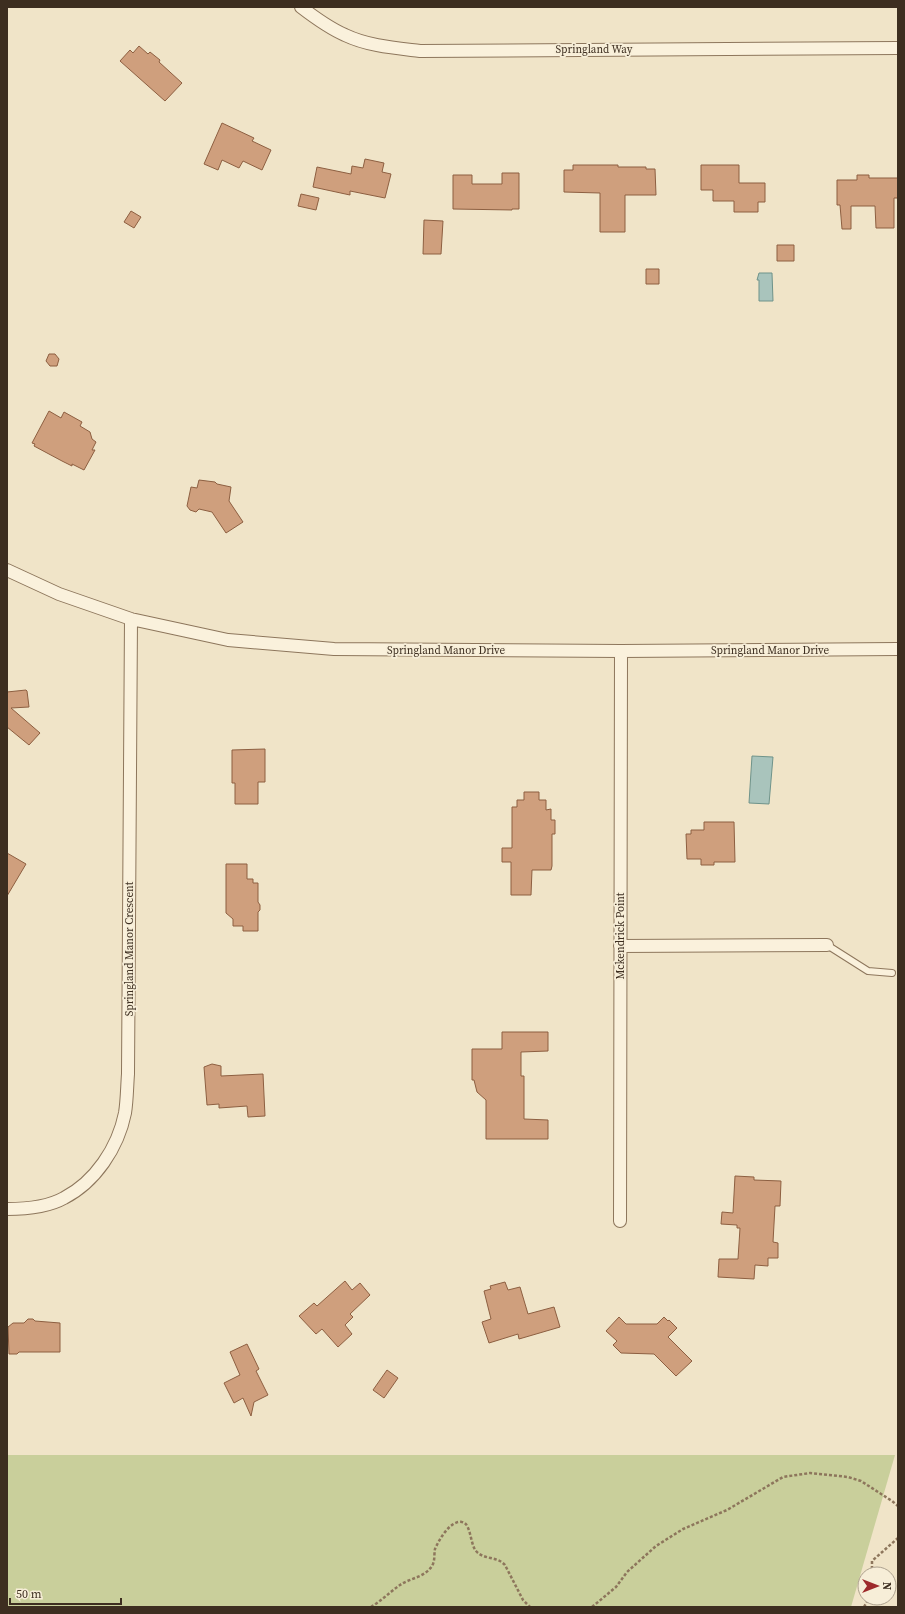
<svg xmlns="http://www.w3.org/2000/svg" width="905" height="1614" font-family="'Source Serif 4',serif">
  <rect width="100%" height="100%" fill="#f0e4c8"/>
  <path fill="#c9cf9b" d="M7,1455H895L851,1607H7Z"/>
  <path fill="#a9c4bc" stroke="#6f938a" d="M759,273H772L773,301H759V280H757Z
    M752,756L773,757L769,804L749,803Z"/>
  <path fill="#cf9f7d" stroke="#8d5f41" d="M139,46L148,54L150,52L160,60L159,62L182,83L165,101L120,61L130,50L133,53Z
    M222,123L254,138L252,141L271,150L262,170L243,161L239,168L222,160L218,170L204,164Z
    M365,159L384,163L382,172L391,174L385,198L350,191V195L313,187L317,167L351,174L352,166L363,168Z
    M573,165H618V167H646V169H655L656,195H625V232H600V193L564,192V170H573Z
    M701,165H739V183H765V202H758V212H734V201H713V190H701Z
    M502,173H519V209H512V210L453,209V175H472V184H502Z
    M857,175H869V178H898V198H894V228H876L875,206H851V229H842L840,205H837V180H857Z
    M301,194L319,198L316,210L298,206Z
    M131,211L141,217L134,228L124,222Z
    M424,220L443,221L441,254H423Z
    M777,245H794V261H777Z
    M646,269H659V284H646Z
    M49,354H55L59,359L57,366H50L46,361Z
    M49,411L61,418L64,412L82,422L80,426L90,432L92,439L96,442L92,450H95L84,470L72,464V466L62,461L34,446L35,444L32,443Z
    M199,480L215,482L217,484L231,487L229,501L243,522L226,533L212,512L199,509L196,512L190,510L187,506L191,487L197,488Z
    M26,690L27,691L29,707L11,708L40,733L29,745L7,727V692Z
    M265,749V782H258V804H235V783H232V750Z
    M524,792H539V800H546V810L551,809V820H555V834H552V866L551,870H532L531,895H511V862H502V848H512V807H517V800H524Z
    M704,822H734L735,862H714V865H701V859H687L686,834H691V830H704Z
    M7,853L26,864L7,896Z
    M226,864H247V879H253V883H258V902L260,905V910L258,912V931H243V926H233V919L226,913Z
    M502,1032H548V1051L521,1052V1076H524V1119L548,1120V1139H486V1100L477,1092L474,1080H472V1049H502Z
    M212,1064L221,1066V1076L263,1074L265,1116L248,1117L247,1106L219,1108V1104L207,1105L204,1067Z
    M735,1176L754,1177V1180L781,1181L780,1206H775L773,1242L778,1243V1258H768V1266L755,1265L754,1279L718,1277L719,1259H738L740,1228H737V1225L721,1224L722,1212L733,1213Z
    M345,1281L352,1290L360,1283L370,1295L350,1314L353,1317L345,1325L352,1334L338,1347L322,1329L316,1334L299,1316L314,1303L317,1306Z
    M505,1282L508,1290L520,1287L528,1314L554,1307L560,1327L519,1339L518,1334L489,1343L482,1322L491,1319L484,1291L491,1289L490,1286Z
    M619,1317L626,1324H657L664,1317L668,1321L669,1320L677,1328L668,1337L692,1361L676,1376L654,1354L621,1353L613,1345L617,1341L606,1331Z
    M28,1319H33L35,1321L60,1323V1352H19L17,1354H9L8,1327L13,1323H24Z
    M247,1344L259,1369L256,1371L268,1395L254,1402L251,1416L243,1398L234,1403L224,1383L240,1375L230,1352Z
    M387,1370L398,1378L384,1398L373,1390Z"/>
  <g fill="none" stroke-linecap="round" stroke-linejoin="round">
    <g stroke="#8d765c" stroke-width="8">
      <path id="service" d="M827,945L868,971L892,973"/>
    </g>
    <g stroke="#8d765c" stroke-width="14">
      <path id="minor" d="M301,7C314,17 329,28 345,35C368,46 395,48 420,51L898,48
        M7,570L59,594L131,619L228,640L334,649L621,651L898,649
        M620,946L827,945
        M7,1209C25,1209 48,1207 64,1198C95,1182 118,1148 125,1113C127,1101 127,1087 128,1074L131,619
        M620,1221L621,651"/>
    </g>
    <path stroke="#8d765c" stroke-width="2.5" stroke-dasharray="3 2" stroke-linecap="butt" d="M872,1574V1561L898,1538
      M371,1607C381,1601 390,1592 400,1585C410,1578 427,1577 433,1564C435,1559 434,1553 435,1549C439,1540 450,1520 462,1522C471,1523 470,1544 476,1551C484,1560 497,1556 505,1565L523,1600L530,1607
      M592,1607L616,1587L627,1572L656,1546L683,1529L727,1510L783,1477L810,1473L848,1477L861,1481L892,1501L898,1506
      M864,1607L869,1598"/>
    <use href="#service" stroke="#faf1dc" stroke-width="6"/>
    <use href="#minor" stroke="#faf1dc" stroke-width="12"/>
  </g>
  <g text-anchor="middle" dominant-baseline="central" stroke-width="3.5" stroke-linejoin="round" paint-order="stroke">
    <g font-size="11" fill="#3d2e20" stroke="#f7eed8">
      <text x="594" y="49">Springland Way</text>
      <text x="446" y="650">Springland Manor Drive</text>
      <text x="770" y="650">Springland Manor Drive</text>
      <text transform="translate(620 936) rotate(-90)">Mckendrick Point</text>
      <text transform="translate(129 949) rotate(-90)">Springland Manor Crescent</text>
    </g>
  </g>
  <rect width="905" height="1614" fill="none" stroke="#3d2e20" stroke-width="16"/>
  <g transform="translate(877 1586) rotate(90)"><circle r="19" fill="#f7eed8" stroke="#ada18e"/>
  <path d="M0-3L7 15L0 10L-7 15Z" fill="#9e2a2b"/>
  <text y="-6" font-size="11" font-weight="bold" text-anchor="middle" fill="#3d2e20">N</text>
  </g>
  <path d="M10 1598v6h111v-6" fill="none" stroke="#3d2e20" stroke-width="2"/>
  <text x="16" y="1598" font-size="12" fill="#3d2e20" stroke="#f7eed8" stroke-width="3" paint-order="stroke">50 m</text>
</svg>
